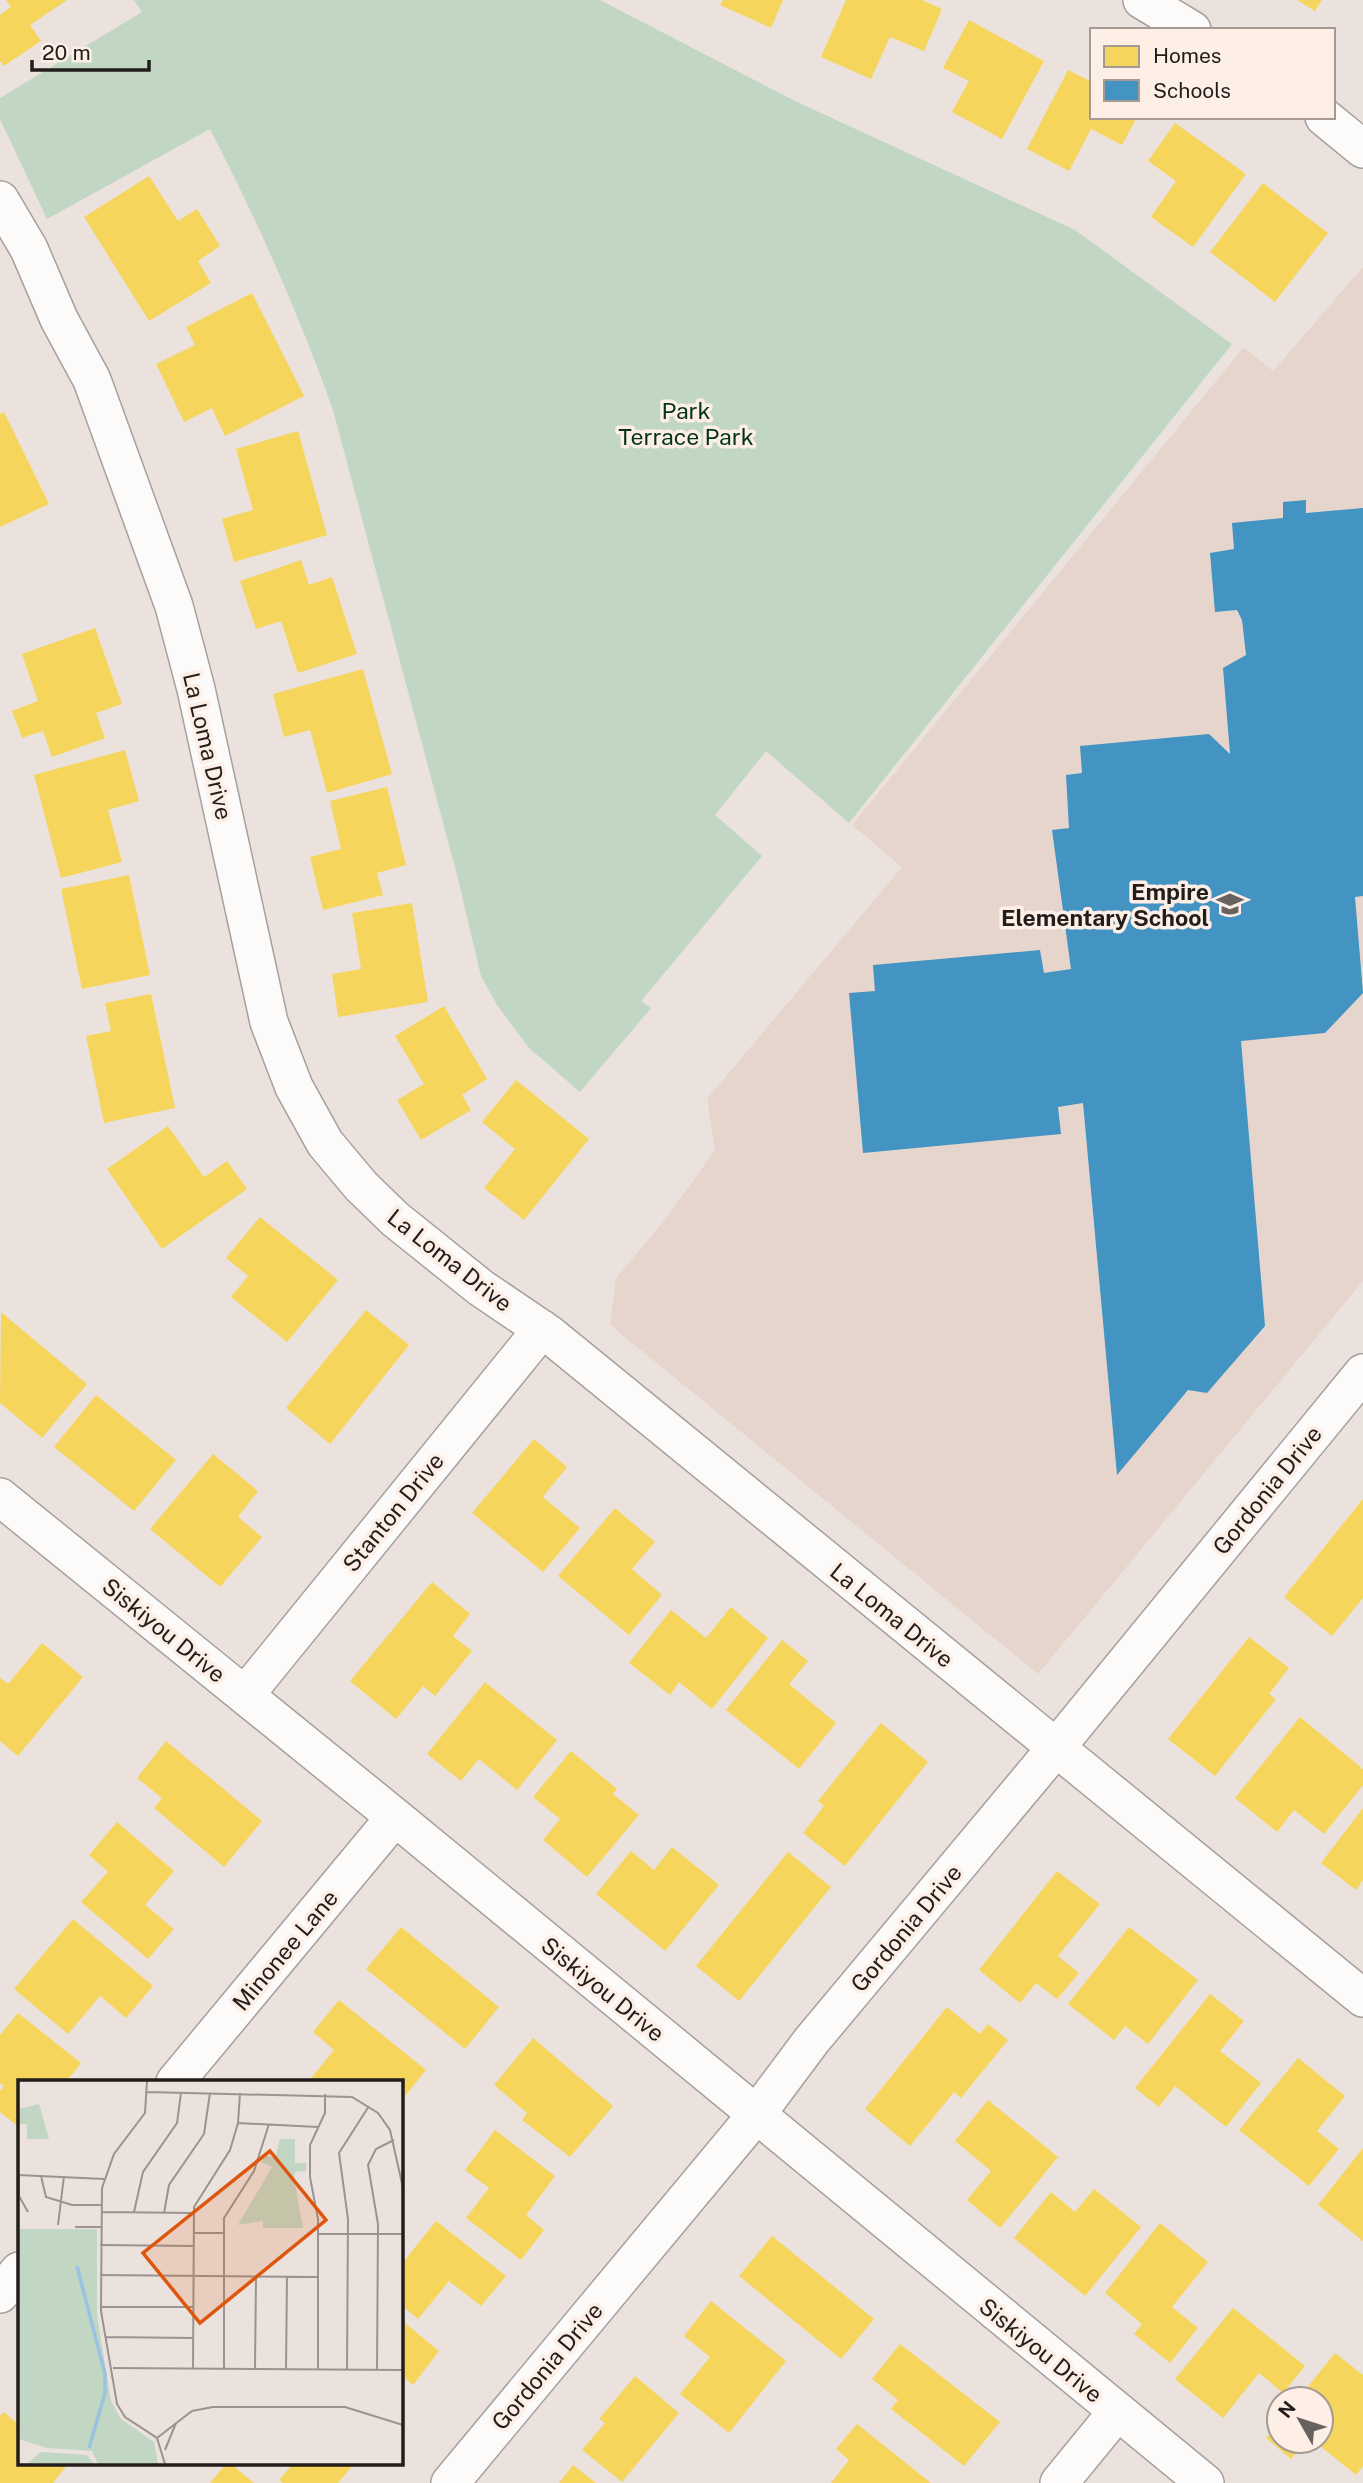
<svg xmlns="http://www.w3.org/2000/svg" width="1363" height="2483" font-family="'Public Sans',sans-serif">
  <rect width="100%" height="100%" fill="#ebe2de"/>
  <path fill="#e6d5cd" d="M1363,267V1281L1038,1674L610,1325L616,1278L664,1221L715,1150L707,1099L902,867L852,825L1244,347L1273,371Z"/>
  <path fill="#c1d6c3" d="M134,0H600L797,102L1075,230L1232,344L849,823L766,751L715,815L762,856L641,1001L651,1008L580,1092L529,1048L497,1005L481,976L457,875L333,410C299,314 257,220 210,129L47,219L0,119V98L142,12Z"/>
  <path fill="#f6d55c" d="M6,0H67L30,25L41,41L4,66L0,61V15L11,7Z
    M723,0H783L771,28L720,5Z
    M846,0H922L942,9L924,51L890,37L871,79L821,57Z
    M1297,0H1322L1315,11Z
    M969,20L1044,61L1002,139L952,112L969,81L943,68Z
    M1068,70L1092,82V117H1137L1122,145L1091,129L1069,171L1027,149Z
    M1175,123L1246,174L1193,247L1151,217L1176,181L1148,161Z
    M149,176L178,221L197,209L220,246L198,261L211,283L149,321L84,217Z
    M1263,183L1328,233L1275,302L1210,252Z
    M252,293L304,396L225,436L212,408L184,422L156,364L195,345L186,327Z
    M4,412L49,504L0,527V414Z
    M298,431L327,535L234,562L222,519L253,510L236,449Z
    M301,560L309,585L332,577L357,654L298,673L281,621L256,629L240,581Z
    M95,628L122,704L96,713L105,738L52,757L43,731L22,738L12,711L38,701L22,654Z
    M363,669L392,774L327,793L310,730L284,737L273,694Z
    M125,750L139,801L108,810L122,862L61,878L34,775Z
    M387,787L406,865L377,873L383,895L323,910L310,857L341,849L330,801Z
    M129,875L150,975L82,989L61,889Z
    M412,903L428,1002L338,1017L332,974L361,969L352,913Z
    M151,994L175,1108L104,1123L86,1036L111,1031L105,1003Z
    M444,1006L487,1079L462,1095L471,1110L421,1140L397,1100L424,1084L395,1036Z
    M516,1080L589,1139L524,1220L484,1188L515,1149L482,1122Z
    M168,1126L204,1177L227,1161L247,1189L162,1249L107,1169Z
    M260,1217L338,1280L287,1342L231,1297L248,1276L226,1258Z
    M366,1310L409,1345L330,1444L286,1408Z
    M1,1312L87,1384L42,1438L0,1403Z
    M96,1395L176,1460L134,1511L54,1447Z
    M534,1439L567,1467L543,1497L580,1528L543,1572L472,1513Z
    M213,1454L258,1491L238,1517L262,1537L220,1587L150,1529Z
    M1363,1499V1598L1332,1636L1284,1597Z
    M615,1508L655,1542L632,1569L662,1595L629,1635L558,1576Z
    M432,1582L470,1614L453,1636L472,1651L435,1696L423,1686L396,1719L350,1681Z
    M731,1607L768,1638L712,1709L679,1682L670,1695L629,1663L671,1610L706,1638Z
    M1249,1637L1289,1668L1269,1694L1276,1699L1215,1776L1168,1739Z
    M782,1640L808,1661L789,1684L836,1723L799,1769L726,1710Z
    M42,1643L83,1677L18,1756L0,1741V1678L8,1684Z
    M485,1682L557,1740L517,1790L479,1759L461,1781L427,1754Z
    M1300,1717L1363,1769V1785L1324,1834L1294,1810L1277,1832L1235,1798Z
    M881,1723L928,1762L845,1866L803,1833L824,1806L818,1801Z
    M166,1741L262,1821L224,1867L154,1808L162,1798L137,1778Z
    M571,1751L617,1789L613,1794L639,1815L587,1877L543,1840L560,1819L533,1797Z
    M1363,1808V1880L1356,1890L1321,1863Z
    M117,1822L174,1871L145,1905L174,1929L148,1959L81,1902L108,1872L89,1855Z
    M672,1847L719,1885L665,1951L596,1894L631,1851L654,1870Z
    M788,1852L831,1887L739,2001L696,1966Z
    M1057,1871L1100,1904L1058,1956L1079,1973L1057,1999L1036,1983L1020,2003L979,1970Z
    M73,1919L153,1986L126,2018L100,1996L68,2034L14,1989Z
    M401,1927L499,2007L465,2049L366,1969Z
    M1129,1927L1198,1980L1148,2044L1125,2026L1114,2040L1068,2004Z
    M1210,1994L1244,2021L1220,2051L1261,2083L1226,2127L1175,2086L1159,2107L1135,2088Z
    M339,2000L426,2070L401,2101V2082H308L334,2050L313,2032Z
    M947,2007L980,2034L988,2024L1008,2040L961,2098L954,2092L910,2146L865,2109Z
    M18,2013L81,2063L66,2082H19V2127L0,2112V2091L4,2086L0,2083V2035Z
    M533,2038L613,2106L570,2157L522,2120L527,2113L494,2085Z
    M1298,2058L1345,2096L1317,2131L1339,2149L1309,2186L1239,2130Z
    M988,2100L1058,2157L1000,2228L967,2200L991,2171L955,2141Z
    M495,2130L555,2176L526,2215L544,2230L521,2260L466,2218L489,2188L465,2170Z
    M1363,2148V2241L1318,2205Z
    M1094,2189L1141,2227L1085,2296L1014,2238L1051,2192L1075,2212Z
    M436,2221L506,2276L481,2306L449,2281L418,2319L401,2305V2265Z
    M1160,2223L1208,2262L1172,2307L1198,2328L1170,2363L1134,2334L1142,2324L1105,2293Z
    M772,2236L874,2319L841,2359L739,2276Z
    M711,2301L786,2361L729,2433L680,2394L710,2357L684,2336Z
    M1233,2308L1305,2366L1283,2393L1259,2373L1223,2418L1175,2379Z
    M401,2320L439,2351L413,2385L401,2375Z
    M900,2344L1000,2422L964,2466L891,2409L898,2400L872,2379Z
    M1335,2353L1363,2375V2466L1356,2475L1314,2441H1321V2399H1298Z
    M635,2376L679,2413L622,2482L582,2450L605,2423L599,2419Z
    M4,2412L19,2425V2464H68L53,2483H0V2416Z
    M1279,2422V2441H1306L1291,2459L1266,2438Z
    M857,2424L931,2483H831L849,2460L836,2449Z
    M226,2464H231L254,2483H210Z
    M293,2464H354L338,2483H283L279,2480Z
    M573,2465L596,2483H559Z"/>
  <path fill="#4393c3" d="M1306,500V513L1363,508V896L1355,897L1363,993L1325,1033L1241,1041L1265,1326L1207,1393L1188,1390L1117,1475L1083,1103L1058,1107L1061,1134L863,1153L849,993L875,991L873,965L1040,950L1044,973L1071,969L1052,830L1069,828L1066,775L1082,773L1080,746L1209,734L1230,754L1223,668L1246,655L1242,620L1237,610L1215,612L1210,553L1234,549L1232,523L1283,518V502Z"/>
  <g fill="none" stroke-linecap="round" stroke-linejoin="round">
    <g stroke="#a6a09d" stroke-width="40">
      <path id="minor" d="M1142,0L1192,30
        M1324,117L1363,149
        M0,200L29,249L59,319L92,380L174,606L196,689L269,1022L294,1087L325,1143L361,1186L395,1219L481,1288L549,1334L1363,1998
        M0,1497L395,1817L1205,2483
        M245,1695L542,1329
        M175,2082L395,1817
        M0,2294L19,2271
        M450,2483L756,2115L812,2040L1055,1749L1363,1373
        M1059,2483L1117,2412"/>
    </g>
    <use href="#minor" stroke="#fcfbfa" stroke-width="37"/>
  </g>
  <defs>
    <g id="school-bare" transform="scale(2.1)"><path d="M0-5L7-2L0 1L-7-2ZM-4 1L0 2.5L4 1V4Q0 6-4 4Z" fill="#68625f" stroke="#fdeee6" stroke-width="2.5" paint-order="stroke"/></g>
  </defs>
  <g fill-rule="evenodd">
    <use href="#school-bare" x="1230" y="904"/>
  </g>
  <g text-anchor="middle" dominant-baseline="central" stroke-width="7" stroke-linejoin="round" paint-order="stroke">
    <g font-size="23" fill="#00351a" stroke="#fdeee6">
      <text x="686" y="410">Park<tspan x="686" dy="26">Terrace Park</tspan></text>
    </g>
    <g font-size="23" fill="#221d1a" stroke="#fdeee6">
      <text transform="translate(208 746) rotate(77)">La Loma Drive</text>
      <text transform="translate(450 1260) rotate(38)">La Loma Drive</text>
      <text transform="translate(1267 1490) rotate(-51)">Gordonia Drive</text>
      <text transform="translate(393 1512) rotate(-51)">Stanton Drive</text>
      <text transform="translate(892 1615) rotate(39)">La Loma Drive</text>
      <text transform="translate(164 1630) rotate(39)">Siskiyou Drive</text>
      <text transform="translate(906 1928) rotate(-50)">Gordonia Drive</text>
      <text transform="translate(285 1950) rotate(-50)">Minonee Lane</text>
      <text transform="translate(603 1989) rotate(39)">Siskiyou Drive</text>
      <text transform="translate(1041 2350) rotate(39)">Siskiyou Drive</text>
      <text transform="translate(547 2366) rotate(-50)">Gordonia Drive</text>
    </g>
    <g font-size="23" font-weight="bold" fill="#221d1a" stroke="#fdeee6" text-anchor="end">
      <text x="1209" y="891">Empire<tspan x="1209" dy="26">Elementary School</tspan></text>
    </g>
  </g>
  <g transform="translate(18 2080)">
    <rect width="385" height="385" fill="#ebe2de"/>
    <path d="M21,24L31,59H9V44H0V29ZM262,59H277V83H288V91L277,92L276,98L285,148H245V141L220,145L254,87L243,82L246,75L257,78ZM0,149H79V235L93,321L103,339L136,362L140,384H80L74,371L29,368L1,359ZM22,372L69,375L75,383L9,384Z" fill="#c1d6c3"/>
    <path fill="none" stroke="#9cc2e2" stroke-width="3.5" d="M59,186L87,294V313L71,368"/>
    <path fill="none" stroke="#9b9390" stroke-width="2" d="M129,1L127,33L96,74L84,108L83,231L99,324L107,337L139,358L147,384M129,12L334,17L360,33L372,50L385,108M220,43L300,47M0,95L86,99M1,96V116L10,132M23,96L28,117L54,125H83M83,132L176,133M116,132L125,92L159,43L163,13M146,133L151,105L186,54L192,13M40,145L46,96M57,147H83M176,153H206M300,154H385M82,165L176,166M82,195L300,197M83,227H175M87,257L175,258M95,288L385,290M175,289L176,127L212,70L220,43L222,13M206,289V138L236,91L251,44M237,289L238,197M268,289L269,197M300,290V139L292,97V65L307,33V14M329,290L330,139L321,73L351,26M359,290L360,144L350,85L358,69L376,60M139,358L174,331L195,327H327L385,345M147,370L158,343"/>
    <path fill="#de560d" fill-opacity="0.15" stroke="#de560d" stroke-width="3.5" d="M252,71L308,140L182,243L125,173Z"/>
    <rect width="385" height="385" fill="none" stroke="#221d1a" stroke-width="3.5"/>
  </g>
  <rect x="1090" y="28" width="245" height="91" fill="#fdeee6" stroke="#a59a94" stroke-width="2"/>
  <rect x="1104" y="46" width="35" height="21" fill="#f6d55c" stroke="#a59a94" stroke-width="2"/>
  <text x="1153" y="63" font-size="21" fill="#221d1a">Homes</text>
  <rect x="1104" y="80" width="35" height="21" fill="#4393c3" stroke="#a59a94" stroke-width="2"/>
  <text x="1153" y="98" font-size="21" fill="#221d1a">Schools</text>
  <g transform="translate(1300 2420) rotate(309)"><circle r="33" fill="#fdeee6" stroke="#a59a94" stroke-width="2"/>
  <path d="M0-5L12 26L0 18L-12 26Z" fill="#68625f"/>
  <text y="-10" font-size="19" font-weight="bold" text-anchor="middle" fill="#221d1a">N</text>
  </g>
  <path d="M32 60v10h117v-10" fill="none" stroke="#221d1a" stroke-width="3.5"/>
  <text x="42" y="60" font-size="21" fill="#221d1a" stroke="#fdeee6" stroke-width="5" paint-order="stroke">20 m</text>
</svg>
